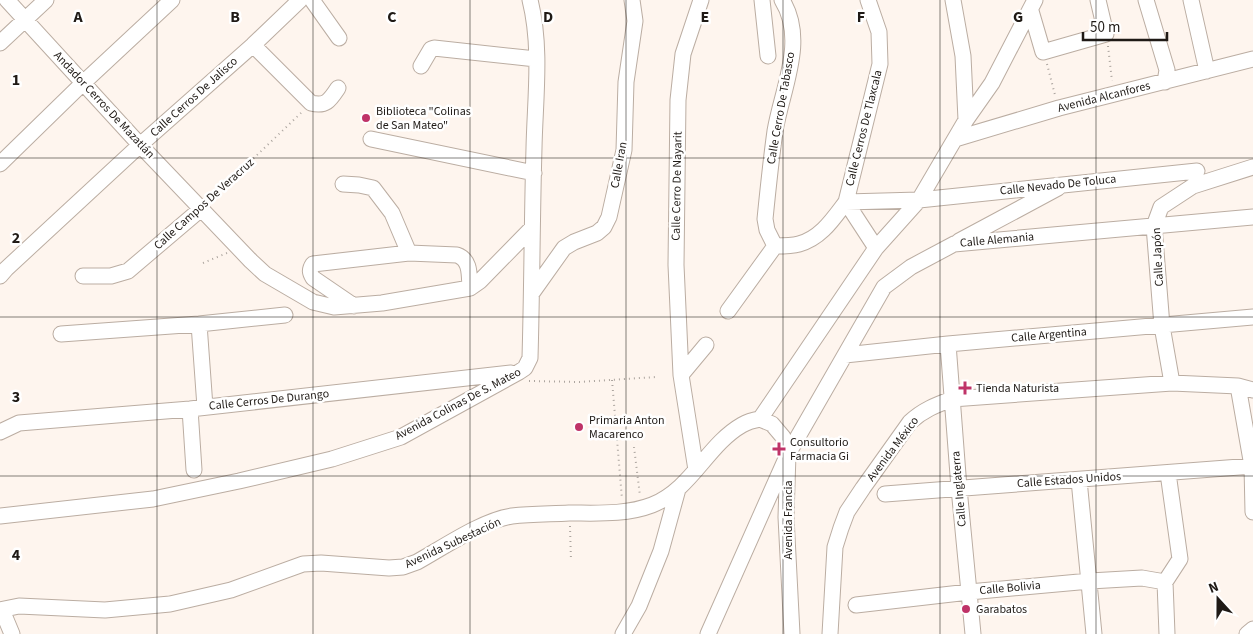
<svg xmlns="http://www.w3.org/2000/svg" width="1253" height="634" font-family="'Source Sans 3',sans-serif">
  <rect width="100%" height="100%" fill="#fef5ee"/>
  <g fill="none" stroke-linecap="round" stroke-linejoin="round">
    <g stroke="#bbada2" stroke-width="17">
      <path id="minor" d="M7,0L140,145L251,261L265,274L313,302L334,307L382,303L470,288L480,281L531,229
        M312,0L339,38
        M762,0L768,56
        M868,0L879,32L880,64L846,202L876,248
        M953,0L963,56L966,120
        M1146,0L1167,70L1165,82
        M1191,0L1207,71
        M1031,11L1043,52L1106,34L1098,0
        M0,43L46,0
        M253,45L311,103C326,107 330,100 338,88
        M421,66L431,49L434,48L536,59
        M371,139L534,173
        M955,139L1059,108L1253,59
        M0,164L83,83L172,0
        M343,184L359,185L373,188L392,213L409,253
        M959,241L1058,188
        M775,246C783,246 792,246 799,244C821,238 833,219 846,202L919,200L1197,171
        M775,246L767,230L765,219C768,189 771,160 775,131C782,89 807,40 782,0
        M0,276L6,269L140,145L253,45L300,0
        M83,276H111L128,271L201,209
        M532,293L564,248L574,242L597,233L604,227L609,217L624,150L626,82L635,21L632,0
        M354,306L313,278C310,273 309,270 313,264L409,253L457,255C471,260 469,275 470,288
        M728,311L775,246
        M199,324L205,407
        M61,334L199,324L285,315
        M948,344L959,488L973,634
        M845,355L948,344L1253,317
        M681,375L706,345
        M1172,383L1162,326L1154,226L1161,207L1193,186L1253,167
        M1238,386L1252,466L1253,512
        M190,409L194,470
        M760,419L876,248L919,200L966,120L992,83L1035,0
        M760,419L772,424L783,437L788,454L786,517L792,634
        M0,432L19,423L190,409L511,373
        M696,470L681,375L676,265L678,100L683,54L701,0
        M1079,480L1094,634
        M885,494L1253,466
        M0,516L153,499L239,481L332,459L401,437L519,372L525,368L530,358C532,288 532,218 534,148C535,99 542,48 530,0
        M856,605L969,592L1090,581L1142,578L1165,582
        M0,610L19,606L105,610L170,604L231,590L303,564L321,563L389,568L403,567L417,562C444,547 483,520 512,516C531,514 551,514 569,513C597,513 626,515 652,505C692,489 707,445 742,425C747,422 754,420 760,419
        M2,610L12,634
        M623,634L639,606L661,551L678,489
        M708,634L788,454L884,287L911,267L954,244L1253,217
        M830,634L835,547L841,528L847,512L863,488L910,422C923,410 936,405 952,399L1172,383L1238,386L1253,390
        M1167,634L1165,582L1180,559L1168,473
        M1247,634L1253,629"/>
    </g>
    <path stroke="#aca59f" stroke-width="2" stroke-dasharray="1 4" stroke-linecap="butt" d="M1108,46L1112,81
      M1047,64L1055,95
      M210,200L302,112
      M203,263L227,253
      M612,380L622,499
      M529,381L579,382L656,377
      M634,447L640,496
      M570,526L571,561"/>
    <use href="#minor" stroke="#fff" stroke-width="15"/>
  </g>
  <path fill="none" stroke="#1f1a16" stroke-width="1" stroke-opacity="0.55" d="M157,0V634M313,0V634M470,0V634M626,0V634M783,0V634M940,0V634M1096,0V634M0,158H1253M0,317H1253M0,476H1253"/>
  <g fill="#bf3368" stroke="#fff" stroke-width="2">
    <circle cx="366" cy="118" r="5"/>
    <path d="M962.5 380.5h5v5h5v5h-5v5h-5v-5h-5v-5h5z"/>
    <circle cx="579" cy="427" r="5"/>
    <path d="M776.5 441.5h5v5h5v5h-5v5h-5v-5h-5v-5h5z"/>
    <circle cx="966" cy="609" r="5"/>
  </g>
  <g text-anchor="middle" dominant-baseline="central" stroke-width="5" stroke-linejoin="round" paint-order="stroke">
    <g font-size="12" fill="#1f1a16" stroke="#fff">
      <text transform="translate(194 97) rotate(-42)">Calle Cerros De Jalisco</text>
      <text transform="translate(1104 97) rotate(-14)">Avenida Alcanfores</text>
      <text transform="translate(104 105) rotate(47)">Andador Cerros De Mazatlán</text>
      <text transform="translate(781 108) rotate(-80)">Calle Cerro De Tabasco</text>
      <text transform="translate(864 128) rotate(-76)">Calle Cerros De Tlaxcala</text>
      <text transform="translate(619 165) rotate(-80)">Calle Iran</text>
      <text transform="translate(1058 185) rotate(-6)">Calle Nevado De Toluca</text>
      <text transform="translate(677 186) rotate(-89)">Calle Cerro De Nayarit</text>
      <text transform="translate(204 204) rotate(-42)">Calle Campos De Veracruz</text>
      <text transform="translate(997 240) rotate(-5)">Calle Alemania</text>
      <text transform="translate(1158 257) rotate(-93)">Calle Japón</text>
      <text transform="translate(1049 335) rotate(-5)">Calle Argentina</text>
      <text transform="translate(269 400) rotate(-6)">Calle Cerros De Durango</text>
      <text transform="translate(458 404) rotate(-28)">Avenida Colinas De S. Mateo</text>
      <text transform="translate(893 449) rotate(-53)">Avenida México</text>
      <text transform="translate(1069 480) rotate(-4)">Calle Estados Unidos</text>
      <text transform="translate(959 489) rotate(-95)">Calle Inglaterra</text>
      <text transform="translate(788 520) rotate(-90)">Avenida Francia</text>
      <text transform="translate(453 543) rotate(-25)">Avenida Subestación</text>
      <text transform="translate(1010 588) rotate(-5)">Calle Bolivia</text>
    </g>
    <g font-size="12" fill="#1f1a16" stroke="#fff" text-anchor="start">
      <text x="376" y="111">Biblioteca "Colinas<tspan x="376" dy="14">de San Mateo"</tspan></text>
      <text x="976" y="388">Tienda Naturista</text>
      <text x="589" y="420">Primaria Anton<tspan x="589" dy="14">Macarenco</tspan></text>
      <text x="790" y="442">Consultorio<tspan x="790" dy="14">Farmacia Gi</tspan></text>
      <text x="976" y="609">Garabatos</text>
    </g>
  </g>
  <g font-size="16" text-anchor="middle" font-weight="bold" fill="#1f1a16" stroke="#fff" stroke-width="5" stroke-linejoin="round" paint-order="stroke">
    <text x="78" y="22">A</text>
    <text x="235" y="22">B</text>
    <text x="392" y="22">C</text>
    <text x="548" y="22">D</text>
    <text x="705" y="22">E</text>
    <text x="861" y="22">F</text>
    <text x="1018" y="22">G</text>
    <text x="16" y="85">1</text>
    <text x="16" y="243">2</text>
    <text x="16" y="402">3</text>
    <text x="16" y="560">4</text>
  </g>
  <g transform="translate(1218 599) rotate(339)" stroke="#ffffff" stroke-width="4" paint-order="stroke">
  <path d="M0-4L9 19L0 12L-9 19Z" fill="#1f1a16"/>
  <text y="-8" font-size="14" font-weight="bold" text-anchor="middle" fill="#1f1a16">N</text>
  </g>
  <path d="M1083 32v8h84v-8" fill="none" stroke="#1f1a16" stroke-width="2.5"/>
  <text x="1090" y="32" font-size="15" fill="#1f1a16" stroke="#ffffff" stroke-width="4" paint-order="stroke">50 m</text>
</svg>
